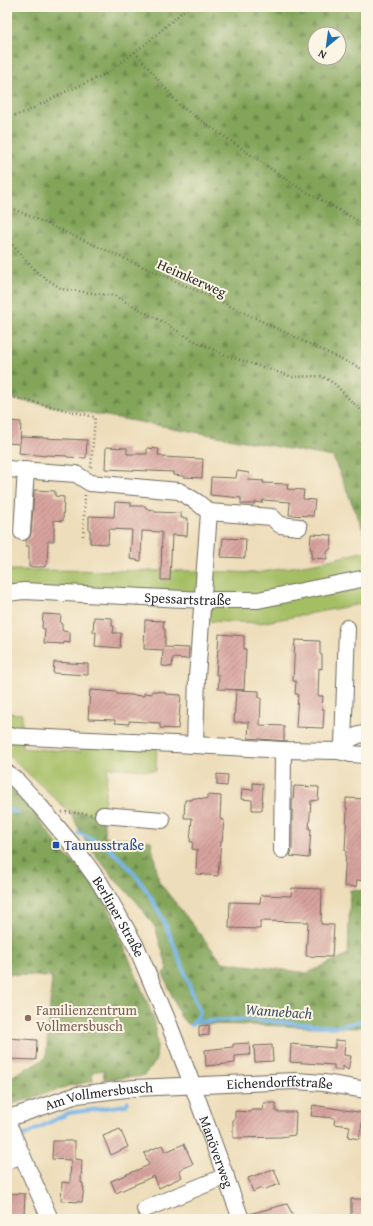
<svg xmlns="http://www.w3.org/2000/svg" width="373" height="1226" font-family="'Gentium Book Plus',serif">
  <defs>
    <pattern id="forest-firs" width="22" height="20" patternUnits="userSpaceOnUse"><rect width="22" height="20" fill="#83a55a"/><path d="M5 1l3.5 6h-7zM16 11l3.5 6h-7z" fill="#6b874b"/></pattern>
    <pattern id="building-hatch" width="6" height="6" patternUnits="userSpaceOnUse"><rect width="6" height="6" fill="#d8a39e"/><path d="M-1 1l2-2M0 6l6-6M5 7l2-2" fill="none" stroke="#af8581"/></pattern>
  </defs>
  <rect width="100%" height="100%" fill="#fcf5e5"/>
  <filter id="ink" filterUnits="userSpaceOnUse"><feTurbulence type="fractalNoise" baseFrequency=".025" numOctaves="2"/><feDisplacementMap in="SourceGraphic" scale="8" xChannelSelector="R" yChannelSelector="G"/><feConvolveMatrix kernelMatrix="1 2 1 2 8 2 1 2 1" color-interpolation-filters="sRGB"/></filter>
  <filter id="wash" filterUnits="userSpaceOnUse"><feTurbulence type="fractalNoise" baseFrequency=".012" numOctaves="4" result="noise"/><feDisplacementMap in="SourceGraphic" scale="16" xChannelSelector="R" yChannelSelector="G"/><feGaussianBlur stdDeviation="0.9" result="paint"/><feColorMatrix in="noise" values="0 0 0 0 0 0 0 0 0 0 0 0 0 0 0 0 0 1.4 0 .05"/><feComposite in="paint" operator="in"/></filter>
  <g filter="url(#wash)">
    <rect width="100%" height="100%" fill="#edddba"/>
    <path fill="#a4be64" stroke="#687448" d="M366,551V603L260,623L202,621L204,601L7,593V570L206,571L257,573L321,562Z
      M7,713L22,714V748L81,752L82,742L157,745L156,771L108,767L103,815L70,812L7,754Z"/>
    <path fill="url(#forest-firs)" stroke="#576842" fill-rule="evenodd" d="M7,7H366V537L333,457L7,398ZM315,34H339V58H315Z
      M7,782L29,806L64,854L79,867L97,889L109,909L155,1022L157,1046L156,1059L152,1067L144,1075L137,1077L104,1079L103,1070L92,1072L93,1081L68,1086L7,1106V1079L46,1058L52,977L7,974Z
      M70,812L103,815L105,837L151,841L159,882L222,962L308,973L348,954L350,890L366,891V1025L357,1028L212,1024H187L180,1016L163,973L168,969L155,927L137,902L117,882L87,844Z"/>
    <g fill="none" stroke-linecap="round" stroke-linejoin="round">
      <path stroke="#75b5e9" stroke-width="4" d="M7,809L18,813
        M79,833C89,838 100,842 109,849C152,882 171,935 189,984C192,994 196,1003 200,1013L194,1022
        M191,1025L194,1022L245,1019L335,1027L366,1020
        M17,1137L27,1134L46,1124L69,1113L126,1105L128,1102"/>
    </g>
    <g id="blocks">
      <path fill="url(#building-hatch)" d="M7,421L21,422L20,443L21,437L87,440L86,458L67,457V456L46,455V456L19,453L20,444L7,443Z
        M106,447L127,448V454H147V448L159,449L158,455H162V457L203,459L202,478L183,477V476L173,475V472L105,469Z
        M237,471L249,473L248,480L264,481L263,483L288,484L287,489L304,490L303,499L315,500L313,516L289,515L290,502L263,500L262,503L255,502V504H241V498L210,495L211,477L236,478Z
        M34,490L55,491V496L64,497L63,521L54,520V541H48L47,565H45V567H29V546H26V540L30,537L31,533Z
        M115,502L131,503V506H145L147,509L154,510L155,512L181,513V518H188L187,536L172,535L170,580H161L162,532L142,531L141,561L130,559L132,530L109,529L108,544L90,543V530H89V516L114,517Z
        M311,534L332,535L331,548L327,552V559L311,558L312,549H310Z
        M223,538L246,539L245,558L221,557Z
        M43,614L61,615L60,623L62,624V630L63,631L70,632V643L64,642V644L44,643L45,629L42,628Z
        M94,617L112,618V626H114L113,633H121L120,648L95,646L96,632H93Z
        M145,620L164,621L163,629H165V647L189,648L188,659L173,658L172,667L162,666L163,650L144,649Z
        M219,634L244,636V649H246L244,690L218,689L219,675H216Z
        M295,640L320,641V654L322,655V669L319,668L318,696H323L322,709H324L323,728L296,727L298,694H295L296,681H293Z
        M54,662L88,664V675L53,673Z
        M90,690L117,692V694L144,696V693L152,694V691L165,692V694L181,695L178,729L160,728V723L129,721V724L115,723V720L88,719Z
        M236,690L259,691V698H261L260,725L284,726V741L248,738L249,722H234Z
        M217,774L228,775L227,786L217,785Z
        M253,783L263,784L262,810H252V800L241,799L242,789L253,790Z
        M294,786L319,787L318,800L311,801L309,829H311L309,858L290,856L292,850V799L293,800Z
        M207,795L221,796L220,819L224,820L222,841H221L218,876L196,874L197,850L192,849L193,842H190L192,818H184L185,800H192L193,798L207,799Z
        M346,798L366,799V879H365V881L357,880L356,887L344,886L346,851H345L347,808H346Z
        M292,888L322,889L321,924L334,925L332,957L306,956L308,922L260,921V929L229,928L230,902L260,903L261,895L291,896Z
        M209,1025V1035L199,1036V1026Z
        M7,1038L37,1040L36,1060L7,1059Z
        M335,1040L345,1041L344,1055L351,1056L348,1070L343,1066V1070H334V1065L290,1062L291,1044L335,1048Z
        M249,1043L250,1055L235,1056V1063L206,1066L205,1050L233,1047V1044Z
        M272,1045L273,1061L255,1062L254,1046Z
        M264,1103H276V1112H296L295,1135L280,1137L233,1138V1120H235V1111L251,1112V1110H263Z
        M313,1105L364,1113L359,1139L348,1137L350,1126L334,1124L335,1118L311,1116Z
        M120,1129L128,1147L111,1155L103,1136Z
        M53,1141H75V1159L82,1160L81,1183H83V1187H84L82,1202L61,1201L62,1182L70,1183L71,1160L52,1159Z
        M184,1144L193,1164L179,1170L182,1177L159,1188L154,1176L116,1193L111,1181L149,1165L144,1153L162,1145L165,1152Z
        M274,1169L280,1184L262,1190L261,1188L253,1192L248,1178Z
        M7,1193L25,1194L24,1216H7Z
        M351,1199H366V1215H363V1216H351Z
        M287,1204L295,1219H250L249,1214Z"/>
    </g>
  </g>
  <g filter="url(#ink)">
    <use href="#blocks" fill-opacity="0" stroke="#6f695d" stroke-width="1"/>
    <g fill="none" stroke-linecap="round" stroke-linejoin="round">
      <g stroke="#6f695d" stroke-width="18">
        <g id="minor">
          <path d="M7,469L76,474L90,483L179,491L197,502L209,512L197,677L195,745L7,736"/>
          <path d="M209,512L272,517L280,525L299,527"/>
          <path d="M22,532L26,470"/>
          <path id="s1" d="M7,593L24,591L204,600H258L366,578"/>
          <path d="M195,745L283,750L338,751L351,754L366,755"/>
          <path d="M343,745L347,628"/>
          <path d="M339,750C346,741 354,734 366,734"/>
          <path id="s2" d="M7,773L17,781L39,805L74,847L100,883L137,948L167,1019L192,1084L241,1219"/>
          <path d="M103,815L162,820"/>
          <path d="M282,850L283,750"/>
          <path id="s3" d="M7,1118L18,1115L77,1095L134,1088L296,1081L324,1083L366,1090"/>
          <path d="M7,1121L50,1219"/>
          <path d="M7,1161L22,1155"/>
          <path d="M145,1209L226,1176"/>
        </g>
      </g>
      <path stroke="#6f695d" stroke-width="2.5" stroke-dasharray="1 3" stroke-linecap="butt" d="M135,52L180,106L296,186L366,225
        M7,118L26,112L65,92L106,74L148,42L188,7
        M7,206L213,298L366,371
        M7,239L39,274L62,289L115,296L161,321L191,339L225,355L265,368L293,377L322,376L335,384L348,398L366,415
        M7,396L95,417L91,468
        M83,536L85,495
        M62,812L91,814"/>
      <use href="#minor" stroke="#fff" stroke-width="16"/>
    </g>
  </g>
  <rect fill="#1a4fb4" stroke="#fcf5e5" stroke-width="1.5" x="52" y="841" width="8" height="8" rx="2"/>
  <circle fill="#8d6e63" stroke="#fcf5e5" stroke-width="1.5" cx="28" cy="1018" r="4"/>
  <g text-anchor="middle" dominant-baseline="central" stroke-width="4" stroke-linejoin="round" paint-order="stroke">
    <g font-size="14" fill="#2b2b2b" stroke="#fcf5e5">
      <text transform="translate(192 278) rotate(24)">Heimkerweg</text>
      <text stroke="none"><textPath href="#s1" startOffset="181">Spessartstraße</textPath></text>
      <text stroke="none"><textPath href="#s2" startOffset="183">Berliner Straße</textPath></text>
      <text stroke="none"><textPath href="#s3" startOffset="277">Eichendorffstraße</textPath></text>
      <text stroke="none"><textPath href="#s3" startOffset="95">Am Vollmersbusch</textPath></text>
      <text stroke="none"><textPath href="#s2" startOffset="438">Manöverweg</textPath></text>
    </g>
    <g font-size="14" fill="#164399" stroke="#fcf5e5" text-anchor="start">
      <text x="64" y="845">Taunusstraße</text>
    </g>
    <g font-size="14" fill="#785e54" stroke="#fcf5e5" text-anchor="start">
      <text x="36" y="1010">Familienzentrum<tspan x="36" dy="16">Vollmersbusch</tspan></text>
    </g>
    <g font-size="15" font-style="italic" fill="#415464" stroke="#fcf5e5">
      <text transform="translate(279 1011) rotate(4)">Wannebach</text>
    </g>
  </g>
  <rect width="373" height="1226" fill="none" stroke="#fcf5e5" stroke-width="24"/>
  <g transform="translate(327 46) rotate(209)"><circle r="19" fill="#fcf5e5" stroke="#a8a49b"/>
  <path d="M0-3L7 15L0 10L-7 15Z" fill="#1f6fb2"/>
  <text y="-6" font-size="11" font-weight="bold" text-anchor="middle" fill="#2b2b2b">N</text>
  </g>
</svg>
